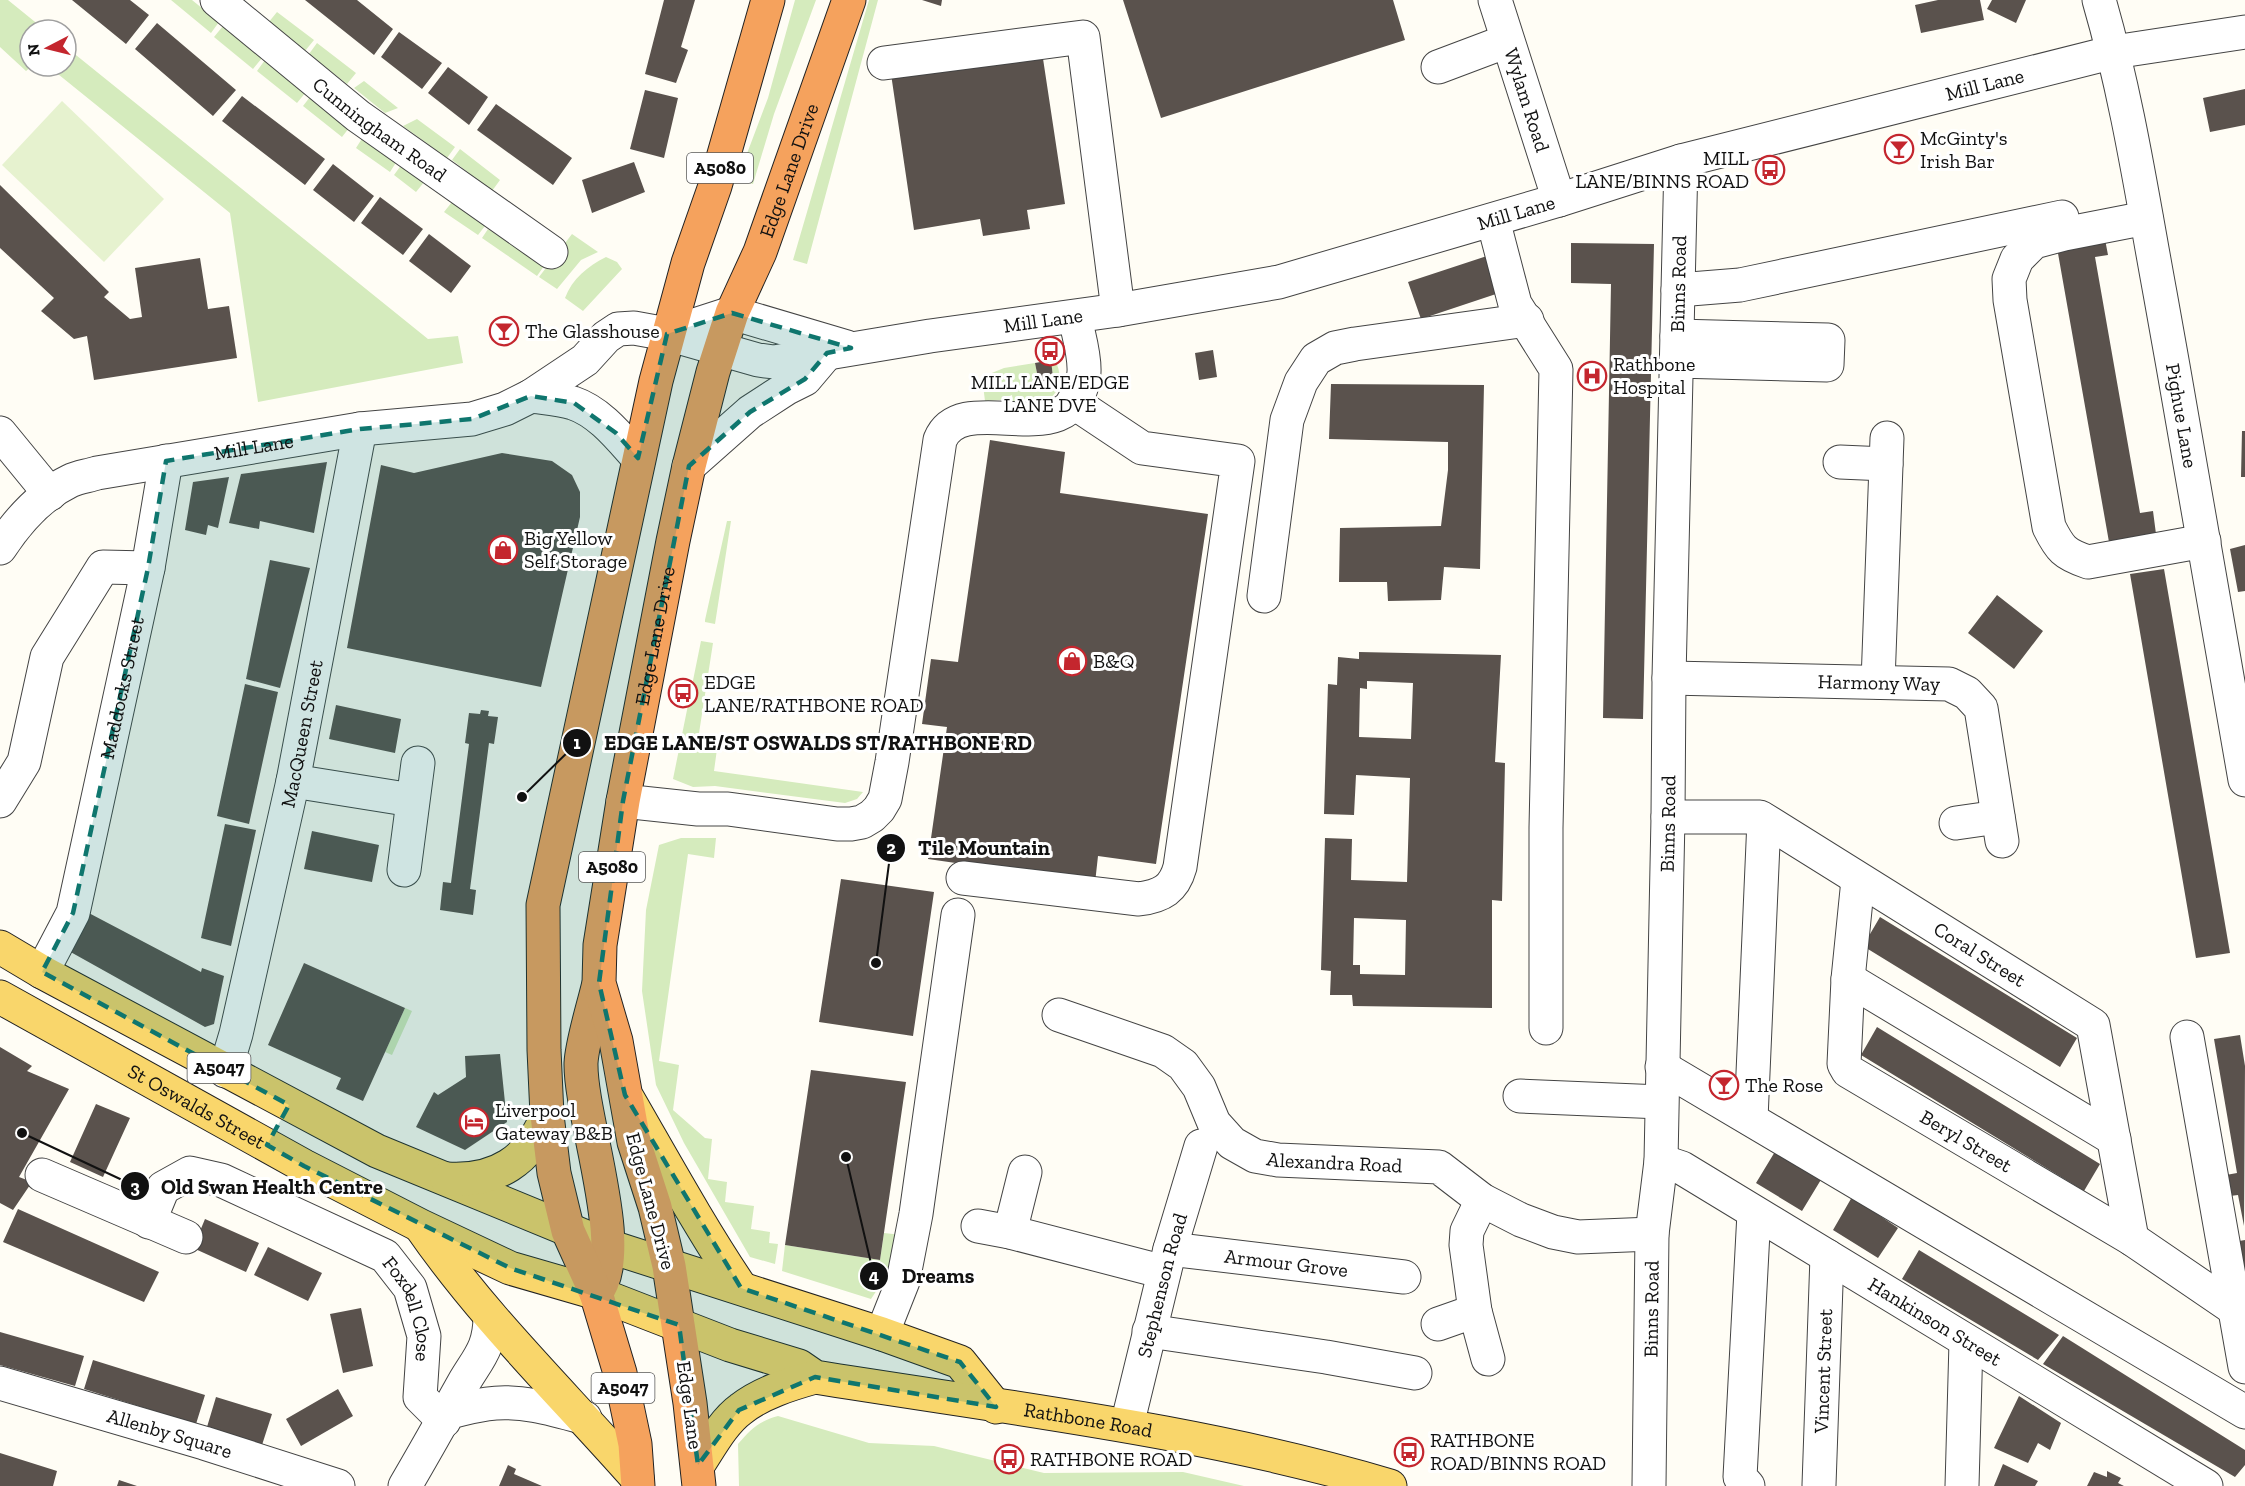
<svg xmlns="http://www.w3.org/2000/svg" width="2245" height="1486" font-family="'Zilla Slab',serif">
  <rect width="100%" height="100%" fill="#fffdf5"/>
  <path fill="#d5ebbd" d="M0,0H8L45,30H30V66H32L26,71L0,47Z
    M171,0H192L219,22L211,33Z
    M795,0H816L774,114L753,184L737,180L768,98Z
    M869,0H878L807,264L793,260Z
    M277,12L314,40L305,51L268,23Z
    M223,26L262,58L253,69L214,37Z
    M317,43L356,73L347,84L309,54Z
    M66,47L428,339L458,336L463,363L258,402L230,213L48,66H66Z
    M265,60L306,92L297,103L257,71Z
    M364,81L398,108L385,113L354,88Z
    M310,97L349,128L342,137L303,106Z
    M417,119L455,147L447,158L403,126Z
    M363,137L397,161L390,172L356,148Z
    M460,149L500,180L492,191L452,160Z
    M402,164L425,181L416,192L394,175Z
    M452,202L485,226L478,235L444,212Z
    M488,229L544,266L537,276L482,238Z
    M572,234L598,252L581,260L557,289L539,277Z
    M606,257L617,262L622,269L583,311L565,298C572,279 588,266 606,257Z
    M1051,360H1055C1063,375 1062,397 1041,402C1032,404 1022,403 1013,403L1012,395L1000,400L985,401L982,377L1004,368L1035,363L1040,388L1054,386Z
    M727,521H731L715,624L705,622V620Z
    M701,641L713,643L697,746L717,749L714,771L863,792L857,799L845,803L715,786L693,787L673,779Z
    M681,838H716L714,858L688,854L659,1061L679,1065L673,1110L705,1138L712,1139L708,1179L727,1182L725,1202L754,1206L751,1229L770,1232L769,1243L778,1244L775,1264L750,1257L684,1143L656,1085L642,991L646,910L659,845Z
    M405,1008L412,1011L392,1055L385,1052Z
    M884,1233L902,1235L893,1266L871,1299L782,1271L785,1245L880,1260Z
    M778,1416L869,1443L934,1446L1044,1473L1183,1472L1244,1486H739L738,1444C750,1430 759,1421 778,1416Z"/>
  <path fill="#e6f2cf" d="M62,101L164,199L104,262L2,165Z"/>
  <path fill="#5a524d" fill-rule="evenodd" d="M72,0H130L149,15L126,44Z
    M305,0H357L393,29L374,55Z
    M664,0H695L681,47L688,50L676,83L645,74Z
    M922,0H942L941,6Z
    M1123,0H1393L1405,40L1161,118Z
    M1938,0H1980L1984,20L1921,33L1915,5Z
    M1992,0H2026L2016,23L1987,9Z
    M157,23L236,90L213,116L135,49Z
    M399,32L442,63L422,89L381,57Z
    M1042,52L1065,204L1027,210L1030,229L983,236L980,219L914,230L891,74Z
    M448,67L488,97L469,125L428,93Z
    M2245,89V125L2210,132L2203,98Z
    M645,90L678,98L664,158L630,149Z
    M242,96L325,159L305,185L222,121Z
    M496,104L572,158L553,185L477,130Z
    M634,162L645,192L592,213L582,180Z
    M333,164L374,196L354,222L313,190Z
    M0,185L109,292L104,297L130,319L142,317L135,268L200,258L208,309L229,306L237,358L94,380L87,336L74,339L41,311L54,298L0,248Z
    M380,197L423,229L403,255L361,223Z
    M429,234L471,266L451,293L409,261Z
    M2104,234L2108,255L2095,257L2140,513L2153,511L2156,534L2109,542L2056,242Z
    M1571,243L1654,244L1643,719L1603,718L1611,284L1571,283Z
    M1493,254L1505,291L1421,319L1408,282Z
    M1213,350L1217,377L1199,380L1195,353Z
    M1051,360L1054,386L1040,388L1035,363Z
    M1331,384L1484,385L1480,569L1444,567L1441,600L1388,601L1387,582H1339L1340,528L1441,526L1448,470V442L1329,439Z
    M2242,431H2245V477H2241Z
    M990,440L1065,452L1060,493L1208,514L1156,864L1098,856L1095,883L928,859L947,727L922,724L931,659L958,662Z
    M502,453L552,461L572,475L580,492V517L541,687L347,648L381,465L414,473Z
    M327,462L314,533L260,521L259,529L229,523L241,474Z
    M229,477L218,528L208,525L206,535L185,530L193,482Z
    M2245,545V591L2238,592L2230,549Z
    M270,560L310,568L280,688L246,679Z
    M2164,569L2230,953L2196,958L2130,574Z
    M1997,595L2043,631L2014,669L1968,633Z
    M1359,652L1501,655L1495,762L1505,763L1502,901L1492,900V1008L1353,1006L1352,995H1330L1331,971L1321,970L1325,838L1352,839L1351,880L1407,882L1410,778L1356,775L1354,815L1324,814L1328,684L1337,685L1338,657L1359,659ZM1367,681L1413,683L1411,739L1359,737L1360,688L1367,689ZM1354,918L1406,920L1405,975L1360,974V965H1353Z
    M245,684L278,692L249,824L217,816Z
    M336,705L401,719L395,753L329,739Z
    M481,710L489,711L488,716L498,717L494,744L489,743L470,889L476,890L473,915L440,910L443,882L451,883L469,744L465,743L469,713L480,714Z
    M225,824L256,830L231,946L201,938Z
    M312,831L379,845L372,882L304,869Z
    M841,879L934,892L913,1036L819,1022Z
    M85,911L201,972L202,968L224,976L214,1024L205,1027L67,950Z
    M1880,917L2077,1038L2060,1067L1863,946Z
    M304,963L405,1008L363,1101L336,1089L341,1078L268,1045Z
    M1877,1027L2100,1164L2084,1191L1861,1055Z
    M2240,1035L2245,1066L2244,1226L2238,1195L2230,1196L2226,1175L2237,1173L2214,1039Z
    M0,1047L32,1066L27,1071L69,1089L19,1177L32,1182L13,1210L0,1203Z
    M500,1054L507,1122L465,1150L416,1127L434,1092L438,1095L466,1077L465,1056Z
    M811,1070L906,1082L880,1260L785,1245Z
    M96,1104L130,1118L103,1177L70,1162Z
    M1776,1150L1822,1178L1802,1211L1756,1183Z
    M1852,1197L1898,1228L1878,1258L1833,1230Z
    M18,1209L159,1272L144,1302L3,1242Z
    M205,1219L259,1243L246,1272L193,1248Z
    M2245,1240V1266H2244L2239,1241Z
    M268,1247L322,1273L308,1301L254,1275Z
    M1919,1250L2059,1335L2038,1360L1902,1279Z
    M361,1308L373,1366L343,1373L330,1314Z
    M0,1332L84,1356L75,1386L0,1365Z
    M2063,1336L2245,1450V1465L2235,1477L2043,1364Z
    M93,1360L205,1395L196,1424L84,1389Z
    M338,1389L353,1416L301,1446L286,1419Z
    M2019,1396L2061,1423L2050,1450L2038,1443L2028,1463L1994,1448Z
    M216,1397L272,1414L262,1445L207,1427Z
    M0,1453L57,1471L53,1486H0Z
    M2003,1464L2038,1481L2035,1486H1994Z
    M508,1465L516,1469L514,1474L542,1486H499Z
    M2107,1471L2121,1478L2118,1483L2124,1486H2087L2094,1472L2107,1477Z
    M119,1480L137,1486H117Z"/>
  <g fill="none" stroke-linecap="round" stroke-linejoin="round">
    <g stroke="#444" stroke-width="35">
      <g id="minor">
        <path id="s1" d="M217,0L358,116L551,252"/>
        <path id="s2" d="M1495,0L1559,200"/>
        <path id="s3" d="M2099,0C2127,96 2142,195 2160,293C2189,455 2217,617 2245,780"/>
        <path d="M884,63L1083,37L1118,310"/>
        <path d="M1438,67L1507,41"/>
        <path d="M2146,218L2064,234L2034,242L2017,259L2009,279L2010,300L2049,527C2060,549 2064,554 2088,562L2204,541"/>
        <path d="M1493,220L1515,304L1556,369L1546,828V1028"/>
        <path d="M1678,290L1740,285L2062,217"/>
        <path d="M667,334L732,313L847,347"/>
        <path d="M1676,361L1827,365L1828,340L1677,336"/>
        <path d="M531,396C545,398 560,399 573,403C600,412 620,438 638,458"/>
        <path d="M0,433L50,494"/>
        <path d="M1840,462L1886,464"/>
        <path d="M689,466L750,412L787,388L805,379L827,353"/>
        <path id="s4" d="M0,548C17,522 41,495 70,481C78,477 88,476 97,473L360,429L472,419L505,409L531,396L585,360L606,337L618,329L634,328L667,334L758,360L774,362L930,336L1118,310L1279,282L1559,200L1681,161L2114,52L2245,32"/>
        <path d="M1264,596L1287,420L1301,382L1316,359L1335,348L1355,344L1527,320"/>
        <path id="s5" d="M1669,678L1949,684L1967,693L1981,708L2002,841"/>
        <path d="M1878,682L1887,438"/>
        <path d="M293,781L412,800"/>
        <path d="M0,801L24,762L47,657L103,567L148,568"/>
        <path d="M623,801L698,809H728L837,824H851L862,822L872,816L879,809L885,799L892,762L940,440C963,384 1077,462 1084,372C1085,354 1078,334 1075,317"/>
        <path id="s6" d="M1668,817H1760L2093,1025L2132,1239"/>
        <path d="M1956,823L1998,817"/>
        <path d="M404,870L418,763"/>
        <path d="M963,878L1139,899C1162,896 1174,889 1180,867L1238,461L1142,448L1073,402"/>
        <path id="s7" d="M1858,880L1848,979L1844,1064L1848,1071L2132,1239L2245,1316"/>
        <path id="s8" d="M42,972L73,913L148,568L166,461"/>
        <path d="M1848,979L2114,1139"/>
        <path id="s9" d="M1059,1015L1163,1051L1183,1065L1199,1087L1214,1123L1232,1143L1255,1156L1278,1160L1439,1167L1482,1200L1521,1220L1553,1232L1578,1237L1652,1234"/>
        <path d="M2187,1037L2245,1367"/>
        <path d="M1662,1067L2245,1412"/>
        <path id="s10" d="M225,1071L236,1034L293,781L360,429"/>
        <path d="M1520,1096L1661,1102"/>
        <path d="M1751,1119L1764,820"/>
        <path id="s11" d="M1661,1161L1682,1168L2206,1486"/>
        <path d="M42,1175L186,1237"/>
        <path d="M1482,1200L1467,1231L1466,1245L1475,1311L1488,1359"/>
        <path id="s12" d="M149,1222L163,1188L190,1173L221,1180L385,1256L410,1288L424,1336L420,1397L444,1421"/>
        <path d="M978,1226L1010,1232L1164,1272"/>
        <path d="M1010,1232L1025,1172"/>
        <path id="s13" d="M1170,1249L1404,1277"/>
        <path d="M1438,1324L1475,1311"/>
        <path d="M1149,1331L1326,1357L1415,1373"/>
        <path d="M882,1334L903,1281L916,1214L958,915"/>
        <path id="s14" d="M0,1383L204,1443L338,1486"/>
        <path d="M450,1412C462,1409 474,1406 487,1404C519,1399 553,1409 585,1418"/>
        <path id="s15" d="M1127,1425L1170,1249L1201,1146"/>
        <path id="s16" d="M1819,1485L1827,1256"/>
        <path d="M405,1486C425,1452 444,1418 463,1384C478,1358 490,1349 490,1316"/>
        <path id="s17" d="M1649,1486L1652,1234L1661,1161L1668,817L1669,678L1681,161"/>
        <path d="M1748,1486L1740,1477L1754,1213"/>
        <path d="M1962,1486L1966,1342"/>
      </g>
    </g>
    <g stroke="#222" stroke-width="35">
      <g id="major">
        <path d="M0,947L42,972L377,1151L608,1246L882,1334L960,1362L996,1407"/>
        <path id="s18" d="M0,997L304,1166L421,1226L510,1268L596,1293L730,1345L799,1366L815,1377C1007,1408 1202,1430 1390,1486"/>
        <path d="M628,1099C665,1163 700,1227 741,1288"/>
        <path d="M447,1179C496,1182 530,1161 547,1115"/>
        <path d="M421,1227C484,1318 564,1395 637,1478"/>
        <path d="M698,1465C710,1447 723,1422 741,1409C761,1393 790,1384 815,1377"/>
      </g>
    </g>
    <g stroke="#222" stroke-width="35">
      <g id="highway">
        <path d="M596,1293C630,1251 580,1118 581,1063C582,1043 593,1008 598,987"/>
        <path d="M638,1486L635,1444L620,1373L596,1293L568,1231L554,1173L547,1115L544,1050L543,905L656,381L688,263L715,186L768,0"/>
        <path id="s19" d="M699,1486L690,1403L669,1266L655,1207L634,1142L616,1041L599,983L600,945L623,801L673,541L689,466L713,372L732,313L760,252L849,0"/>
      </g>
    </g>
    <use href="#minor" stroke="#fff" stroke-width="33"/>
    <use href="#major" stroke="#f9d66b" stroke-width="33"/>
    <use href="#highway" stroke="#f5a25d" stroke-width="33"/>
  </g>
  <path fill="#0f766e" fill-opacity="0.2" stroke="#0f766e" stroke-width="4.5" stroke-dasharray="12 8" stroke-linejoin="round" d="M732,313L851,348L827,353L805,379L750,412L689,466L623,801L599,983L625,1095L741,1288L960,1362L996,1407L815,1377L739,1410L698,1465L679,1325L510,1268L304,1166L267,1145L289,1105L42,972L73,913L148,568L166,461L360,429L472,419L531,396L574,403L616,433L638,458L667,334Z"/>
  <defs>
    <g id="bar-ring" transform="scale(1.5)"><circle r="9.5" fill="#fff" stroke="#c4262e" stroke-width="1.5"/><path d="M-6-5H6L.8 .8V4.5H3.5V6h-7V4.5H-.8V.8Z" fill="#c4262e"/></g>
    <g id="bus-ring" transform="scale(1.5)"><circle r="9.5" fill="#fff" stroke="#c4262e" stroke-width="1.5"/><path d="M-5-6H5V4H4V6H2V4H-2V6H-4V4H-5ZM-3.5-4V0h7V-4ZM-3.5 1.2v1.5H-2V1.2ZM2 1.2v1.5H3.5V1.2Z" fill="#c4262e"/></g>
    <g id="hospital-ring" transform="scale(1.5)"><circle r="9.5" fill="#fff" stroke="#c4262e" stroke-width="1.5"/><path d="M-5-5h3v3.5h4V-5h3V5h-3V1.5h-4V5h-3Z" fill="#c4262e"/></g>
    <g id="shop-ring" transform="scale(1.5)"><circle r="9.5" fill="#fff" stroke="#c4262e" stroke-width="1.5"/><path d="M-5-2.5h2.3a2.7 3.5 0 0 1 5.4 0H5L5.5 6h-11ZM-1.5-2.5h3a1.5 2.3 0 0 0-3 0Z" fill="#c4262e"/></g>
    <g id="hotel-ring" transform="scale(1.5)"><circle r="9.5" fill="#fff" stroke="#c4262e" stroke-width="1.5"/><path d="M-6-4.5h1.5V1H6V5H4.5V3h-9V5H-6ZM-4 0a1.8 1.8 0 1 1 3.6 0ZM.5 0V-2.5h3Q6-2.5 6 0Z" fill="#c4262e"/></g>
  </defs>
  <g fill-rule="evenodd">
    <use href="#bar-ring" x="1899" y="149"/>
    <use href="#bus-ring" x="1770" y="170"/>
    <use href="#bar-ring" x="504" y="331"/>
    <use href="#bus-ring" x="1050" y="351"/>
    <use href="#hospital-ring" x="1592" y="376"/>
    <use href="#shop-ring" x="503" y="550"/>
    <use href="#shop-ring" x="1072" y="661"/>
    <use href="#bus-ring" x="683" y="693"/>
    <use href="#bar-ring" x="1724" y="1085"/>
    <use href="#hotel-ring" x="474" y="1122"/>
    <use href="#bus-ring" x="1409" y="1452"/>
    <use href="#bus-ring" x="1009" y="1459"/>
  </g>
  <g text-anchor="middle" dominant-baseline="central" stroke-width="6" stroke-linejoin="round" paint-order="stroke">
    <g fill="#fff" stroke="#585858" stroke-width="1.5">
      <rect x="687" y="153" width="66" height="30" rx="4.5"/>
      <rect x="579" y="852" width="66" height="30" rx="4.5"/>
      <rect x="187.5" y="1053" width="63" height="30" rx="4.5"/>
      <rect x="591.5" y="1373" width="63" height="30" rx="4.5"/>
    </g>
    <g font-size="18" font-weight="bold" fill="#111">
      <text x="720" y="168">A5080</text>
      <text x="612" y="867">A5080</text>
      <text x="219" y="1068">A5047</text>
      <text x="623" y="1388">A5047</text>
    </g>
    <g font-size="20" fill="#111" stroke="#fff">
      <text stroke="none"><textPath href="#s4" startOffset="2084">Mill Lane</textPath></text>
      <text stroke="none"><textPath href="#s2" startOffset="105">Wylam Road</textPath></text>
      <text stroke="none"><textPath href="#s1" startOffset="208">Cunningham Road</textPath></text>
      <text stroke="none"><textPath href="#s19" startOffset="1352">Edge Lane Drive</textPath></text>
      <text stroke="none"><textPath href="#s4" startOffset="1598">Mill Lane</textPath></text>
      <text stroke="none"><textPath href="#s17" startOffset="1203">Binns Road</textPath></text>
      <text stroke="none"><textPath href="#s4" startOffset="1112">Mill Lane</textPath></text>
      <text stroke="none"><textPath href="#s3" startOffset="424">Pighue Lane</textPath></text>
      <text stroke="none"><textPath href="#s4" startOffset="285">Mill Lane</textPath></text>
      <text stroke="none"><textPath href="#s19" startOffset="866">Edge Lane Drive</textPath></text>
      <text stroke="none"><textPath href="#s5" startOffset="210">Harmony Way</textPath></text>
      <text stroke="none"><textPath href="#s8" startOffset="297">Maddocks Street</textPath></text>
      <text stroke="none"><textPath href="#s10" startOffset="346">MacQueen Street</textPath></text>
      <text stroke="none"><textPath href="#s17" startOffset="663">Binns Road</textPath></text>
      <text stroke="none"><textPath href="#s6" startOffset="351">Coral Street</textPath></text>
      <text stroke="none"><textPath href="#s18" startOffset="225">St Oswalds Street</textPath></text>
      <text stroke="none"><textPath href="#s7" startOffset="330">Beryl Street</textPath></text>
      <text stroke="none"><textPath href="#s9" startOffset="334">Alexandra Road</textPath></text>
      <text transform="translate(651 1201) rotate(75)">Edge Lane Drive</text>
      <text stroke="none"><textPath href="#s13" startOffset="117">Armour Grove</textPath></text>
      <text stroke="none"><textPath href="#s15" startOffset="144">Stephenson Road</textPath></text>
      <text stroke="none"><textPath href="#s17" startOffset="177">Binns Road</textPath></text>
      <text stroke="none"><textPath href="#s12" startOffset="340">Foxdell Close</textPath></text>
      <text stroke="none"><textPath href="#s11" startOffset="318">Hankinson Street</textPath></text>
      <text stroke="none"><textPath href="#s16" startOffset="114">Vincent Street</textPath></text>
      <text transform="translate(690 1405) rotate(82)">Edge Lane</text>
      <text stroke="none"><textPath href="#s18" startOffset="1179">Rathbone Road</textPath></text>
      <text stroke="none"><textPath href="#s14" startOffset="177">Allenby Square</textPath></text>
    </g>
    <g font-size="20" fill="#111" stroke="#fff" text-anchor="start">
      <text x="1920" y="138">McGinty's<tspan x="1920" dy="23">Irish Bar</tspan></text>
      <text x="1749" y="158" text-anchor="end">MILL<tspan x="1749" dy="23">LANE/BINNS ROAD</tspan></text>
      <text x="525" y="331">The Glasshouse</text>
      <text x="1613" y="364">Rathbone<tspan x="1613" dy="23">Hospital</tspan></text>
      <text x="1050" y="382" text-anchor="middle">MILL LANE/EDGE<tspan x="1050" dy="23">LANE DVE</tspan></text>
      <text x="524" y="538">Big Yellow<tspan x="524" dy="23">Self Storage</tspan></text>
      <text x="1093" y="661">B&amp;Q</text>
      <text x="704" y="682">EDGE<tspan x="704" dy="23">LANE/RATHBONE ROAD</tspan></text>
      <text x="1745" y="1085">The Rose</text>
      <text x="495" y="1110">Liverpool<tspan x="495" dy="23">Gateway B&amp;B</tspan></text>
      <text x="1430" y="1440">RATHBONE<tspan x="1430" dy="23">ROAD/BINNS ROAD</tspan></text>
      <text x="1030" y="1459">RATHBONE ROAD</text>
    </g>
  </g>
  <path fill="none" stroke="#111" stroke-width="2" d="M522 797L577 743M876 963L891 848M22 1133L135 1186M846 1157L874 1276"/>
  <g fill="#111" stroke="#fff" stroke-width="2">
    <circle cx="522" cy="797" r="6"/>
    <circle cx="876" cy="963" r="6"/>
    <circle cx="22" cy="1133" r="6"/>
    <circle cx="846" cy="1157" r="6"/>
    <circle cx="577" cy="743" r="15"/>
    <circle cx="891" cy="848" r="15"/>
    <circle cx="135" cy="1186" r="15"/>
    <circle cx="874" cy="1276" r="15"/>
  </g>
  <g font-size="18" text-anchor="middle" font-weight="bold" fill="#fff">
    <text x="577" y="749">1</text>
    <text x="891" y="854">2</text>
    <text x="135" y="1193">3</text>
    <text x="874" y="1282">4</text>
  </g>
  <g font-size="21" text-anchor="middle" font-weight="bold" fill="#111" stroke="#fff" stroke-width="6" stroke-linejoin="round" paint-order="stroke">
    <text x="818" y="750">EDGE LANE/ST OSWALDS ST/RATHBONE RD</text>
    <text x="984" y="855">Tile Mountain</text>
    <text x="272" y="1194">Old Swan Health Centre</text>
    <text x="938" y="1283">Dreams</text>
  </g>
  <g transform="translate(48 48) rotate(263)"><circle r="28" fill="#ffffff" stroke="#a0a0a0" stroke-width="1.5"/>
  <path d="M0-4.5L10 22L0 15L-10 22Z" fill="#c4262e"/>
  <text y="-9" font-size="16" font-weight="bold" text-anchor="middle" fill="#111111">N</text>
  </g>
</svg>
